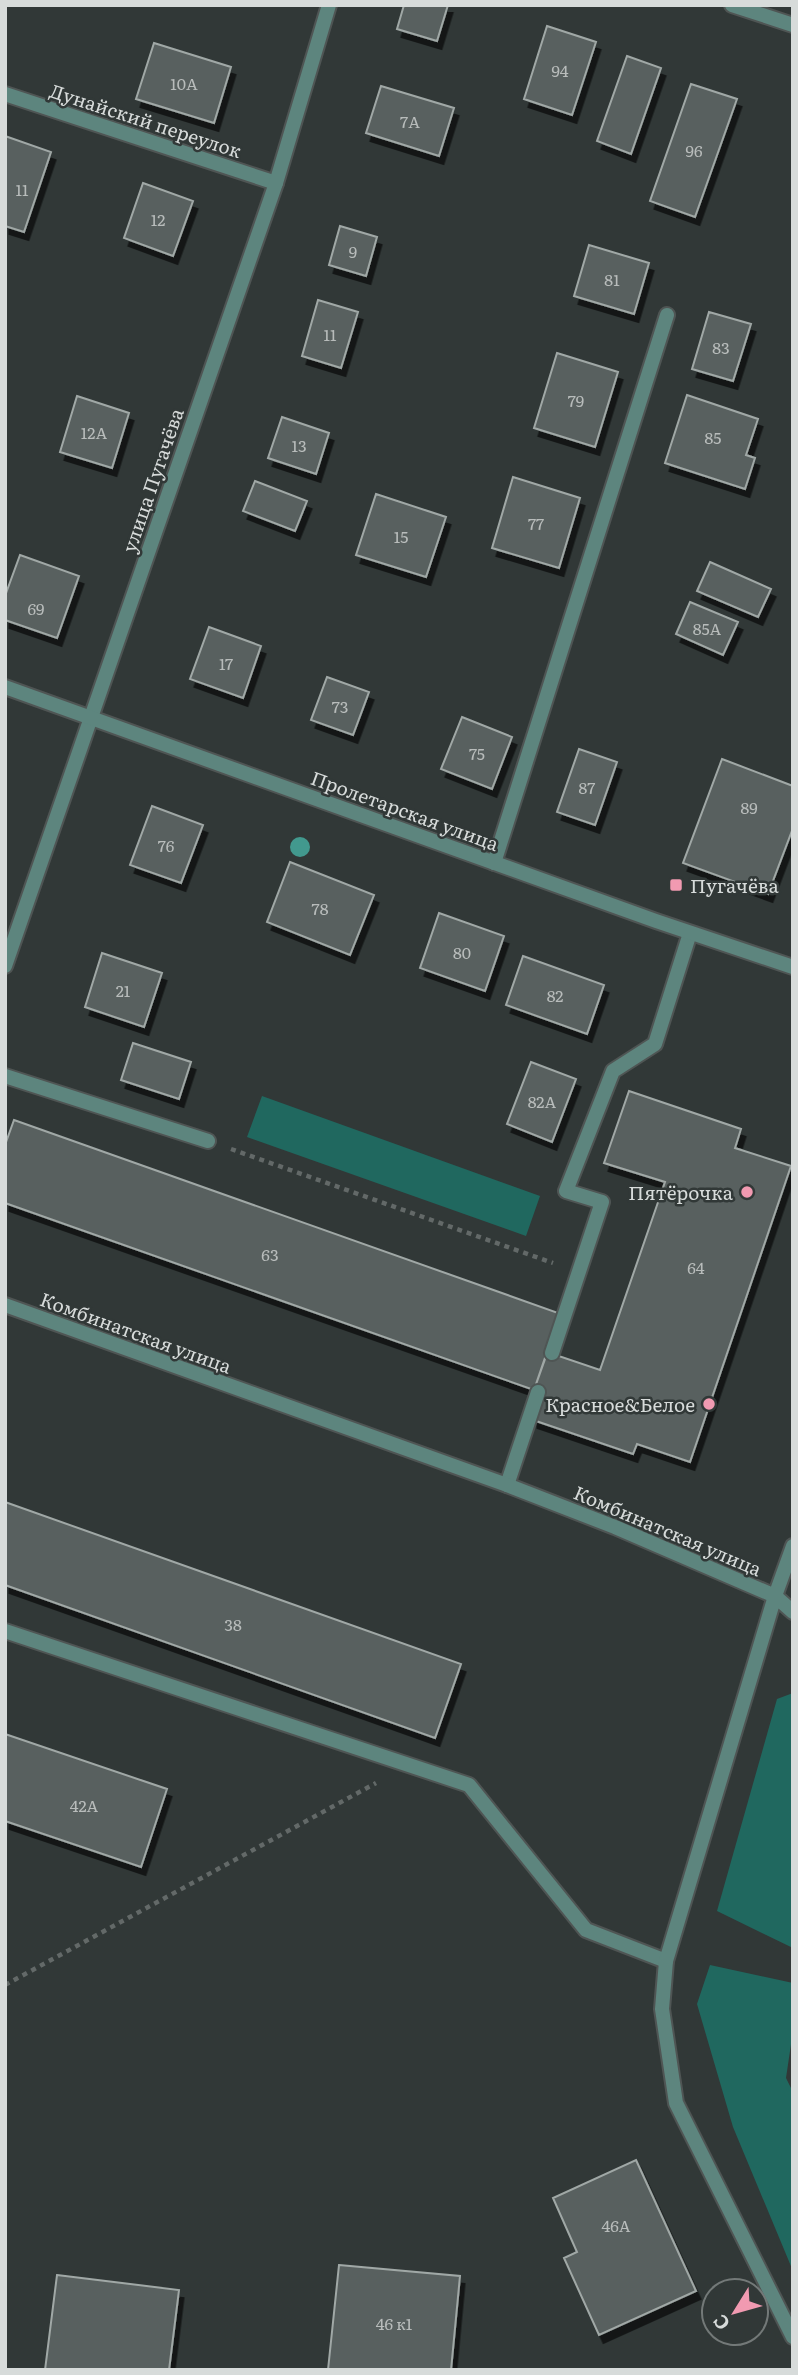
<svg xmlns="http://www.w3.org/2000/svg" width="798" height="2375" font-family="Literata,serif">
  <defs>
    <filter id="shadow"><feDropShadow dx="4.5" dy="8" stdDeviation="0" flood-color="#0009"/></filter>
  </defs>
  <rect width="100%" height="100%" fill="#313837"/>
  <path fill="#20685f" d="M262,1096L540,1196L526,1236L247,1137Z
    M793,1693V1948L717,1911L777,1699Z
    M710,1965L793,1983V2031L786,2078L793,2092V2271L733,2127L697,2004Z"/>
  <path fill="#59605f" stroke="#a0a8a6" stroke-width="2" filter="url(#shadow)" d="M404,5H448L437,41L397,29Z
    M547,26L596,42L572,115L524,99Z
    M154,43L231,67L214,123L136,99Z
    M627,56L661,68L631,154L597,141Z
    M691,84L737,99L695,217L650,201Z
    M381,86L454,108L439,156L366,133Z
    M5,136L51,152L24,232L5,226Z
    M143,183L193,201L173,256L124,238Z
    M340,226L377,237L366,276L329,265Z
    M589,245L649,263L634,314L574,296Z
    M318,300L358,312L341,368L302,356Z
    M709,312L751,324L733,381L692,369Z
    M557,353L618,372L595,447L534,428Z
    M687,395L758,419L746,455L755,458L745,489L665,463Z
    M77,396L129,413L112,468L60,452Z
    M282,417L329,433L316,474L268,458Z
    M513,477L580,498L559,568L492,548Z
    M255,481L307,501L295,531L243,511Z
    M376,494L446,517L426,577L356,555Z
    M20,555L79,576L57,638L5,620V596Z
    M710,562L771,589L758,617L697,591Z
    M690,602L738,622L723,655L676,634Z
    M209,627L261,646L243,698L190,679Z
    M327,677L369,692L353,735L311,720Z
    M462,717L512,737L492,789L441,769Z
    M579,749L617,762L595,825L557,812Z
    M722,759L793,786V828L768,894L683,863Z
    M152,806L203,825L181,883L130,865Z
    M290,862L374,895L350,955L267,922Z
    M439,913L504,936L485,991L420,968Z
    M102,953L162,973L144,1027L85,1007Z
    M523,956L604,985L587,1034L506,1005Z
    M133,1043L191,1062L179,1099L121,1080Z
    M531,1062L576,1079L552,1142L507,1124Z
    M629,1091L741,1129L735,1148L791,1166L690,1462L637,1444L633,1454L533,1420L534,1390L547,1352L600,1370L665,1182L604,1163Z
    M14,1120L561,1314L534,1390L5,1203V1145Z
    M5,1502L461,1664L435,1738L5,1585Z
    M5,1734L167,1789L141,1867L5,1821Z
    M636,2160L696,2291L599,2335L564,2258L577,2252L553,2198Z
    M339,2265L460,2276L451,2370H328Z
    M57,2275L179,2290L169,2370H45Z"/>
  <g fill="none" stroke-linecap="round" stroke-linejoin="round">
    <g stroke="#4f5554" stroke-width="18">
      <path id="service" d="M5,94L276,183
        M494,863L667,315
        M5,1076L208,1141
        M552,1353L602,1202L566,1191L613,1071L655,1044L690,933
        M507,1485L538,1392
        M5,1631L469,1785L586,1930L666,1961"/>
    </g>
    <g stroke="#4f5554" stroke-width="18">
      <path id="minor" d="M732,5L793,25
        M5,966L276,183L329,5
        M5,1305L507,1485L615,1527L775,1596L793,1612
        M793,1546L775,1596L666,1961L662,2009L676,2103L793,2337"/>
    </g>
    <g stroke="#4f5554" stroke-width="18">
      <path id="tertiary" d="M5,687L656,921L793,967"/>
    </g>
    <path stroke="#636968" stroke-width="4.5" stroke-dasharray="5 5" stroke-linecap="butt" d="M231,1149L553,1263
      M5,1985L376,1783"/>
    <use href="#service" stroke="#5d857e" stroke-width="14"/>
    <use href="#minor" stroke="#5d857e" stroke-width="14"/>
    <use href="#tertiary" stroke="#5d857e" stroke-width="14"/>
  </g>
  <circle fill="#42998e" cx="300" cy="847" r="10"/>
  <g fill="#f19ab1" stroke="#313837" stroke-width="2.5">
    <rect x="669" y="878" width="14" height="14" rx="3.5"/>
    <circle cx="747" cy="1192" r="7"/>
    <circle cx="709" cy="1404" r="7"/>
  </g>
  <g text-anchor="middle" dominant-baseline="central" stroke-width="5" stroke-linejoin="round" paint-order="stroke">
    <g font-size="16" fill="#b8bcbb">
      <text x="560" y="70">94</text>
      <text x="184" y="83">10А</text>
      <text x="410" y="121">7А</text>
      <text x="694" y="150">96</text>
      <text x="22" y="189">11</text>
      <text x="158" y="219">12</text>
      <text x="353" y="251">9</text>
      <text x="612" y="279">81</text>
      <text x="330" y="334">11</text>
      <text x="721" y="347">83</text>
      <text x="576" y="400">79</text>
      <text x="94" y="432">12А</text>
      <text x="713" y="437">85</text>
      <text x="299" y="445">13</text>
      <text x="536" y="523">77</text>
      <text x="401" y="536">15</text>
      <text x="36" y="608">69</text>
      <text x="707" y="628">85А</text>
      <text x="226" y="663">17</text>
      <text x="340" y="706">73</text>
      <text x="477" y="753">75</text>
      <text x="587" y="787">87</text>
      <text x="749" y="807">89</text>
      <text x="166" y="845">76</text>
      <text x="320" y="908">78</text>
      <text x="462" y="952">80</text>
      <text x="123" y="990">21</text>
      <text x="555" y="995">82</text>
      <text x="542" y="1101">82А</text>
      <text x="270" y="1254">63</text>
      <text x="696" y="1267">64</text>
      <text x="233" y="1624">38</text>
      <text x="84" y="1805">42А</text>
      <text x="616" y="2225">46А</text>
      <text x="394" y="2323">46 к1</text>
    </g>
    <g font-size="19" fill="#d7dbda" stroke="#313837">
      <text transform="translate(146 120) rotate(18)">Дунайский переулок</text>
      <text transform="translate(152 480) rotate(-71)">улица Пугачёва</text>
      <text transform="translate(405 810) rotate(20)">Пролетарская улица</text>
      <text transform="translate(136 1332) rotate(20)">Комбинатская улица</text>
      <text transform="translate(668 1530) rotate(23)">Комбинатская улица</text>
    </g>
    <g font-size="19" fill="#d7dbda" stroke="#313837" text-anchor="end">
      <text x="690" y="885" text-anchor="start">Пугачёва</text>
      <text x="733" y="1192">Пятёрочка</text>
      <text x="695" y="1404">Красное&amp;Белое</text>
    </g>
  </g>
  <rect width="798" height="2375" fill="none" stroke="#d7dbda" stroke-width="14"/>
  <g transform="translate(735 2312) rotate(233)"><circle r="33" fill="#313837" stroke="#737978" stroke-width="2"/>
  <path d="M0-5L12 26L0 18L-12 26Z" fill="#f19ab1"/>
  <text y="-10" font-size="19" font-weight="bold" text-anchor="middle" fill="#d7dbda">С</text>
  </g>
</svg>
